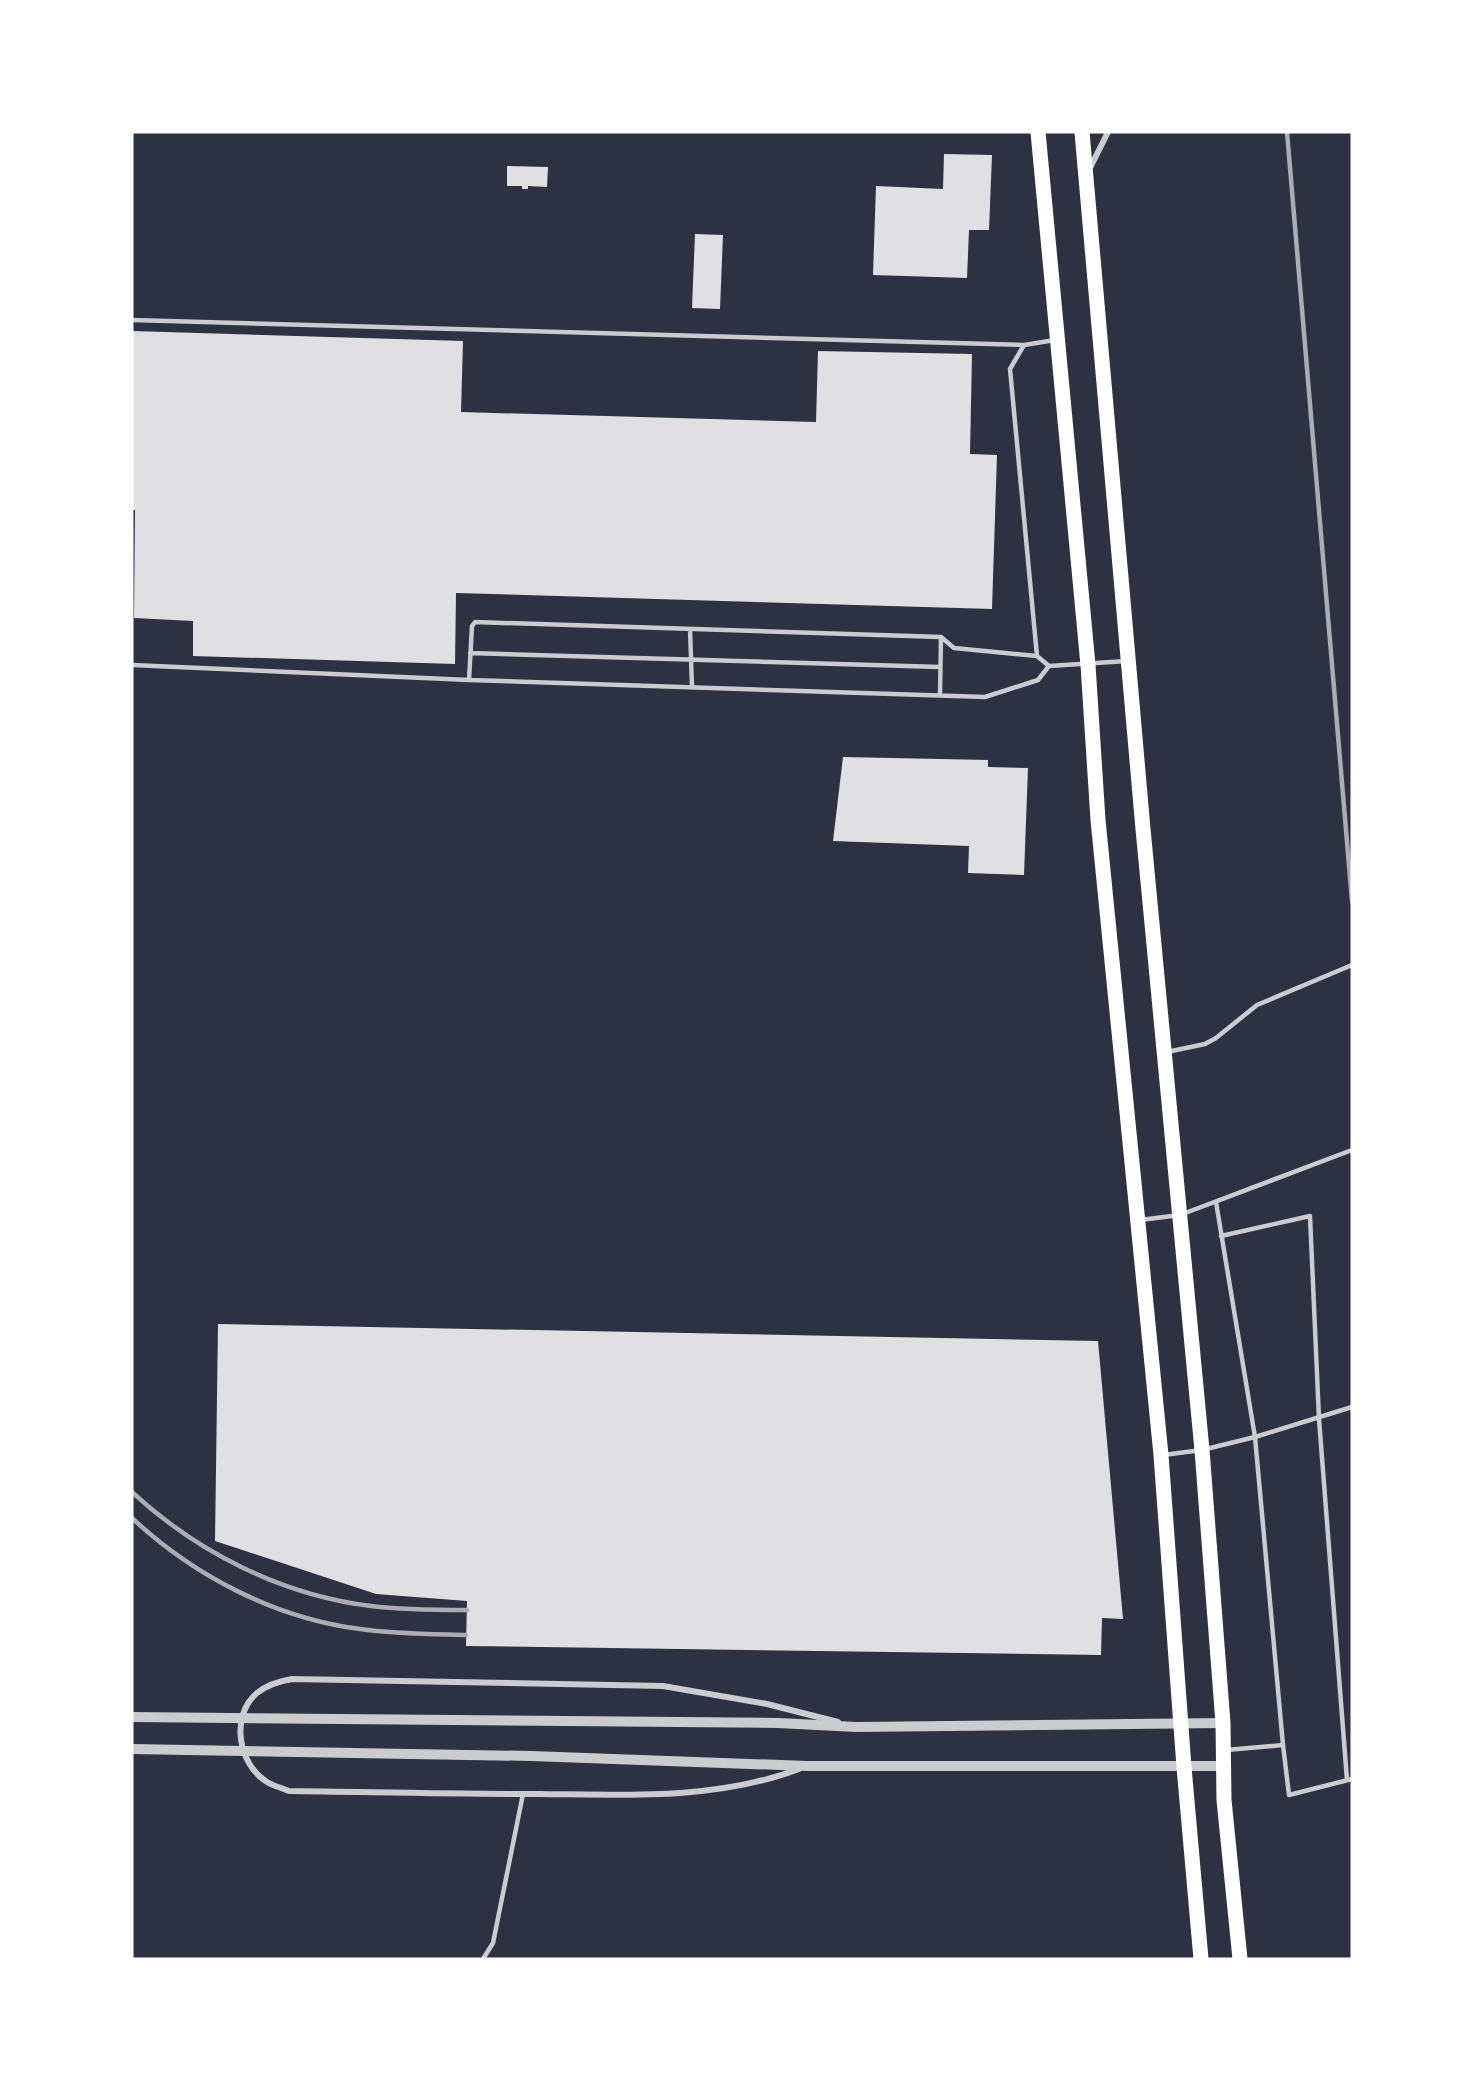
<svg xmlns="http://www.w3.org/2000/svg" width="1484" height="2091" font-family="Raleway,sans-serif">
  <rect width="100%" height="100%" fill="#2d3142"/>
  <path fill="#e0e0e3" d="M944,154L992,155L989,230H969L967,278L873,275L876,186L943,189Z
    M507,166L548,167L547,187L528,186V189H522V186H507Z
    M695,234L723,235L720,309L692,308Z
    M132,331L463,341L461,412L816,422L818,351L972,354L970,454L997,455L992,609L456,593L455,664L193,656V621L134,618L135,510H132Z
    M843,757L988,760V767L1028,768L1024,875L968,873L969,846L833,841Z
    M218,1324L1098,1341L1123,1619L1102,1618L1101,1655L466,1646L467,1601L376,1594L215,1541Z"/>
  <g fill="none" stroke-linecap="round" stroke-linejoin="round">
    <path stroke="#caccd0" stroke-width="4.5" d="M132,320L1024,345
      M690,629L692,687
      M470,653L940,667
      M1037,656L1010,369L1024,345L1055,340
      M132,665L469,680L985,697L1038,680L1049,666L1037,656L954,648L941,637L475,622L472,626L469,680
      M1049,666L1127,661
      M940,695L941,637
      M1167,1052L1205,1044L1216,1038L1257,1005L1352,965
      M1140,1220L1180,1215L1352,1150
      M1221,1236L1310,1216L1319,1419L1347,1780
      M1163,1455L1202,1450L1255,1437L1216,1202
      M1283,1745L1289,1795L1352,1779
      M1226,1750L1283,1745L1255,1437L1352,1407
      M483,1959L493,1943L523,1794"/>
    <path stroke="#caccd0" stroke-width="6" d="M1089,170L1108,132
      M799,1769C717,1800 625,1795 539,1794C455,1794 372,1792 289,1791C282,1788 274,1786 267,1782C238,1764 230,1716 257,1693C267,1685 280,1681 292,1679L663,1686L767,1704L838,1722"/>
    <path stroke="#caccd0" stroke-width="10" d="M132,1717L778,1723L856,1727L1223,1723
      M132,1749L531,1756L807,1766H1223"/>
    <path stroke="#fff" stroke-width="15" d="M1038,132L1088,665L1098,820L1161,1455L1184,1767L1201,1959
      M1082,132L1143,829L1202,1450L1223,1723L1224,1800L1240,1959"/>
    <path stroke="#abadb3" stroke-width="4.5" d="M1287,132L1352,901
      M132,1492C198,1553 282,1595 371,1606C403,1610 435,1610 467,1610
      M132,1518C194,1576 275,1618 360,1629C396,1634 431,1634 466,1635"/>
  </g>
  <rect width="1484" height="2091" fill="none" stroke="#ffffff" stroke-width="267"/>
</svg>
